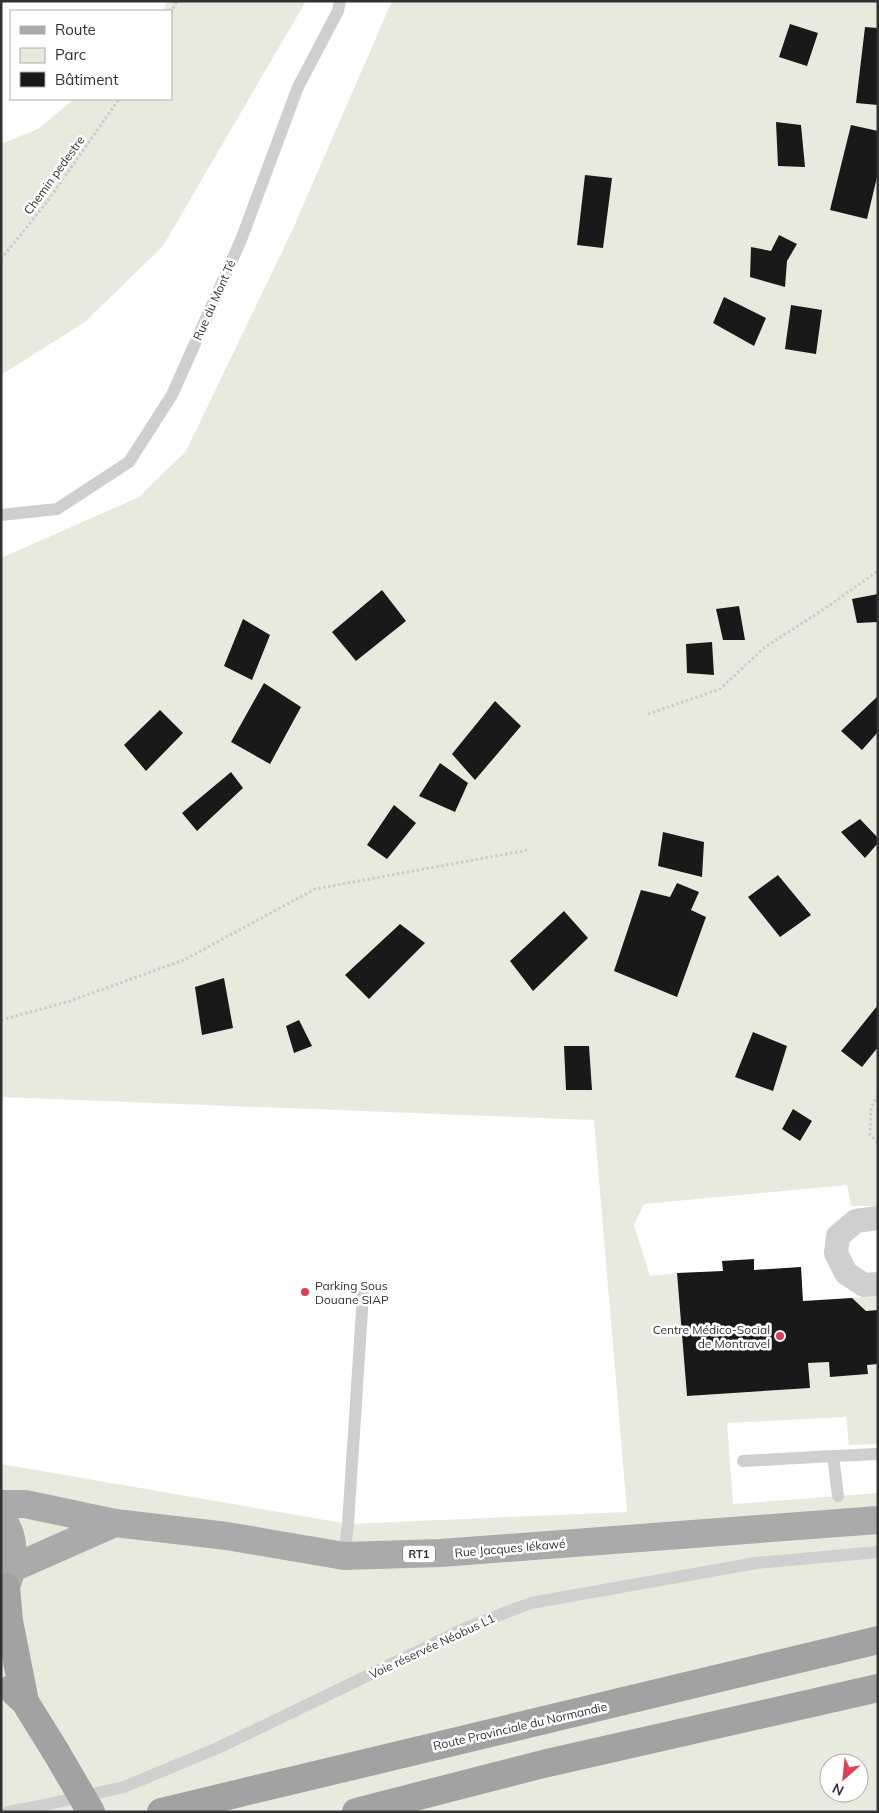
<svg xmlns="http://www.w3.org/2000/svg" width="879" height="1813" font-family="Mulish,sans-serif">
  <rect width="100%" height="100%" fill="#fff"/>
  <path fill="#e6ebde" fill-rule="evenodd" d="M167,1H306L163,246L85,322L1,375V144L38,129L74,99H171V11H164Z
    M392,1H878V1206H851L847,1185L644,1204L634,1225L650,1276L677,1273L687,1396L809,1388L808,1363L829,1362L830,1377L868,1374L867,1365L878,1364V1444L849,1445L846,1417L727,1423L733,1504L878,1493V1812H1V1464L348,1524L627,1512L594,1120L1,1097V558L139,497L186,451L292,231ZM829,1763H859V1793H829Z
    M878,1296V1310L866,1311L852,1298Z"/>
  <path fill="#191919" d="M790,24L818,33L807,66L779,57Z
    M865,27L878,28V105L856,103Z
    M776,122L801,125L805,167L778,166Z
    M851,125L878,131V173L867,219L830,210Z
    M585,175L612,178L603,248L577,245Z
    M779,235L797,244L787,261L785,287L750,277L751,247L771,251Z
    M724,297L766,318L754,346L713,323Z
    M791,305L822,310L816,354L785,349Z
    M382,590L406,621L356,661L332,632Z
    M878,594V622L857,623L852,599Z
    M739,606L745,640H723L716,609Z
    M243,619L270,635L252,680L224,666Z
    M712,642L714,675L687,673L686,644Z
    M264,683L301,707L270,764L231,742Z
    M878,696V732L862,750L841,731Z
    M495,701L521,726L475,780L452,754Z
    M160,710L183,733L146,771L124,745Z
    M440,763L468,783L455,812L419,796Z
    M231,772L243,788L197,831L182,813Z
    M394,805L416,823L387,859L367,845Z
    M860,819L878,838V843L865,858L841,832Z
    M663,832L704,842L702,877L658,866Z
    M778,875L811,915L780,937L748,897Z
    M677,883L699,892L691,910L706,917L677,997L614,971L641,890L670,897Z
    M564,911L588,938L533,991L510,961Z
    M400,924L425,943L369,999L345,975Z
    M224,978L233,1028L202,1035L195,987Z
    M878,1005V1047L862,1067L841,1051Z
    M299,1020L312,1046L294,1053L286,1026Z
    M753,1032L787,1046L773,1091L735,1077Z
    M564,1046H589L592,1090H566Z
    M793,1109L812,1121L800,1141L782,1129Z
    M754,1259V1270L801,1267L803,1301L852,1298L866,1311L878,1310V1364L867,1365L868,1374L830,1377L829,1362L808,1363L810,1388L687,1396L677,1273L723,1271L722,1261Z"/>
  <g fill="none" stroke-linecap="round" stroke-linejoin="round">
    <path stroke="#ccc" stroke-width="3" stroke-dasharray="2.5 2.5" stroke-linecap="butt" d="M171,13L177,1
      M1,259L47,202L119,99
      M648,714L720,689L765,647L830,605L878,571
      M1,1020L70,1001L184,960L315,889L528,850
      M878,1095L871,1107L870,1135L878,1143"/>
    <path stroke="#cfcfcf" stroke-width="12" d="M1,515L57,509L129,462L172,395L241,240L298,87L338,11L340,1
      M743,1461L833,1456
      M838,1496L833,1456L878,1454
      M344,1556L348,1524L363,1295
      M8,1812L35,1807L124,1787L220,1747L468,1627L531,1603L756,1563L878,1552"/>
    <path stroke="#cfcfcf" stroke-width="24" d="M878,1218L856,1221L838,1236L836,1253L846,1273L864,1285L878,1284"/>
    <path stroke="#aaa" stroke-width="28" d="M1,1504H25L115,1523L227,1536L344,1556L441,1553L878,1520
      M1,1517C16,1537 15,1562 7,1584
      M13,1568L115,1523"/>
    <path stroke="#a2a2a2" stroke-width="28" d="M6,1587L9,1621L25,1702
      M11,1689L25,1702L56,1752
      M161,1812L878,1640
      M356,1812L543,1764L878,1688"/>
    <path stroke="#a2a2a2" stroke-width="28" d="M56,1752L91,1812"/>
  </g>
  <g fill="#e13c50" stroke="#fff" stroke-width="2">
    <circle cx="305" cy="1292" r="5"/>
    <circle cx="780" cy="1336" r="5"/>
  </g>
  <g text-anchor="middle" dominant-baseline="central" stroke-width="5" stroke-linejoin="round" paint-order="stroke">
    <rect fill="#fff" stroke="#707070" stroke-width="1" x="403" y="1545.5" width="32" height="17" rx="4"/>
    <g font-size="11" font-weight="bold" fill="#323232">
      <text x="419" y="1554">RT1</text>
    </g>
    <g font-size="12" fill="#323232" stroke="#fff">
      <text transform="translate(54 175) rotate(-54)">Chemin pedestre</text>
      <text transform="translate(214 300) rotate(-66)">Rue du Mont Té</text>
      <text transform="translate(510 1548) rotate(-5)">Rue Jacques Iékawé</text>
      <text transform="translate(432 1646) rotate(-25)">Voie réservée Néobus L1</text>
      <text transform="translate(520 1726) rotate(-13)">Route Provinciale du Normandie</text>
    </g>
    <g font-size="12" fill="#323232" stroke="#fff" text-anchor="start">
      <text x="315" y="1285">Parking Sous<tspan x="315" dy="14">Douane SIAP</tspan></text>
      <text x="770" y="1329" text-anchor="end">Centre Médico-Social<tspan x="770" dy="14">de Montravel</tspan></text>
    </g>
  </g>
  <rect width="879" height="1813" fill="none" stroke="#323232" stroke-width="5"/>
  <rect x="10" y="10" width="162" height="90" fill="#ffffff" stroke="#adadad"/>
  <rect x="20" y="26" width="25" height="8" fill="#aaaaaa" stroke="#adadad"/>
  <text x="55" y="35" font-size="15" fill="#323232">Route</text>
  <rect x="20" y="48" width="25" height="15" fill="#e6ebde" stroke="#adadad"/>
  <text x="55" y="60" font-size="15" fill="#323232">Parc</text>
  <rect x="20" y="72" width="25" height="15" fill="#191919" stroke="#adadad"/>
  <text x="55" y="85" font-size="15" fill="#323232">Bâtiment</text>
  <g transform="translate(844 1778) rotate(207)"><circle r="24" fill="#ffffff" stroke="#adadad"/>
  <path d="M0-4L9 19L0 12L-9 19Z" fill="#e13c50"/>
  <text y="-8" font-size="14" font-weight="bold" text-anchor="middle" fill="#323232">N</text>
  </g>
</svg>
